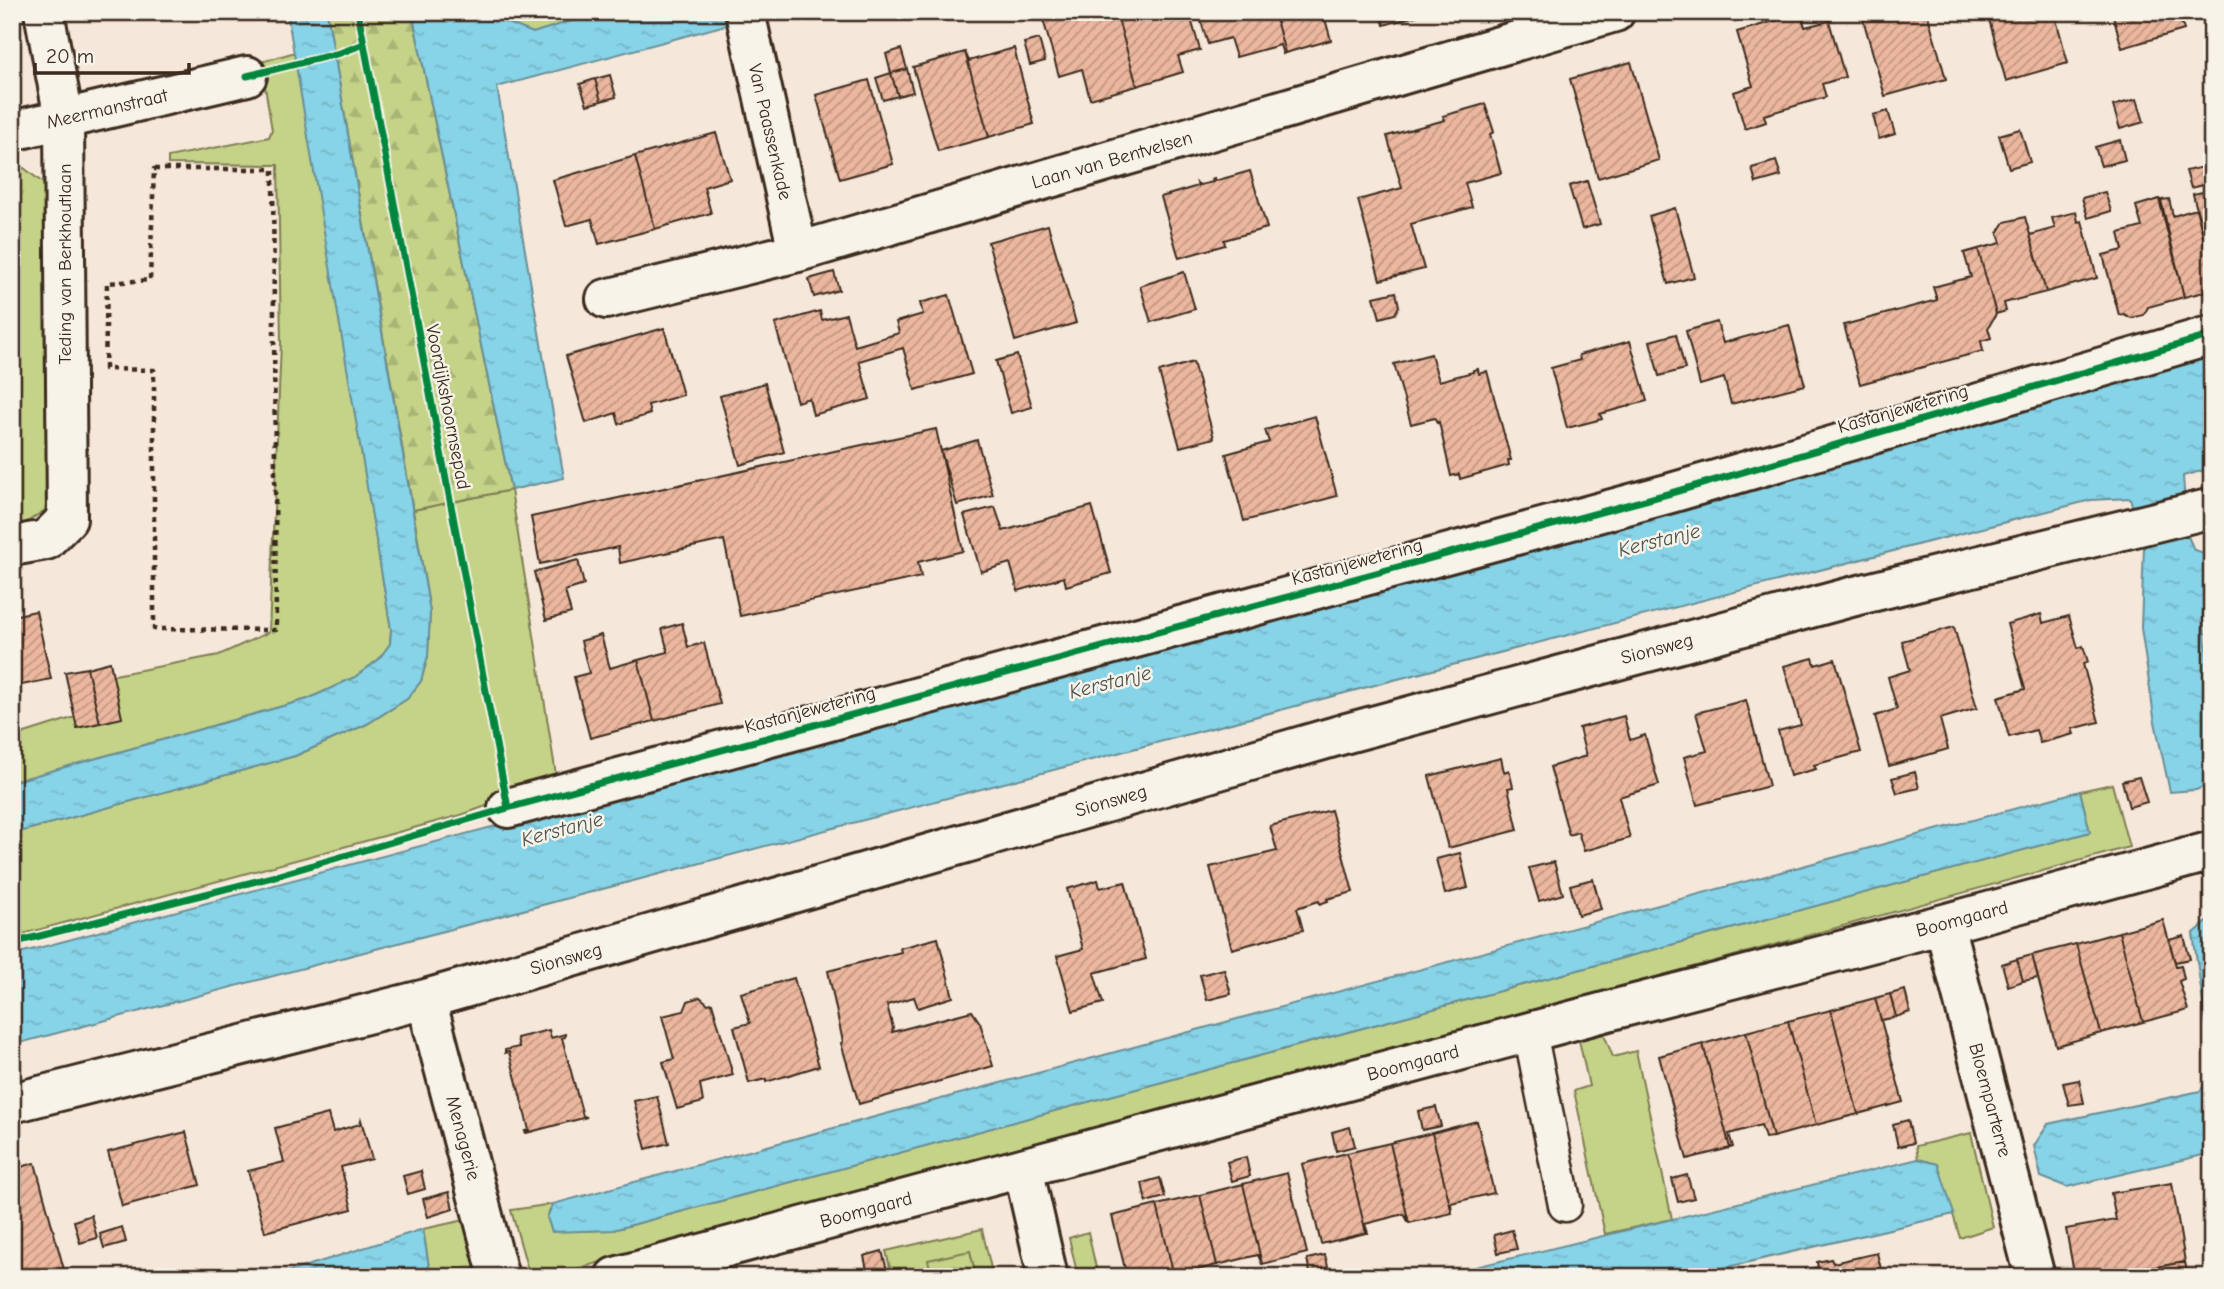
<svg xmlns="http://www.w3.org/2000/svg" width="2224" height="1289" font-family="'Comic Neue',sans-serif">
  <defs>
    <pattern id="forest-firs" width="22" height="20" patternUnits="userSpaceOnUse" patternTransform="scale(1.75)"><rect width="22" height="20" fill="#c4d388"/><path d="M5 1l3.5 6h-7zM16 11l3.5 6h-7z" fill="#a9b575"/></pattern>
    <pattern id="park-crowns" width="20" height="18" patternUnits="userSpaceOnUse" patternTransform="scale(1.75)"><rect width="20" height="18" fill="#c4d388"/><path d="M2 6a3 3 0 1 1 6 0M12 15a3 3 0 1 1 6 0" fill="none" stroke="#a9b575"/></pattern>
    <pattern id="water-ripples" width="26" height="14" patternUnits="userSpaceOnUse" patternTransform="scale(1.75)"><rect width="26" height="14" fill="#87d3e7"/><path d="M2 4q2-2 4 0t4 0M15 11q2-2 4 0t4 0" fill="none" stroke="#75b5c6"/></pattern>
    <pattern id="building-hatch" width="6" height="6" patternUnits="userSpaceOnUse" patternTransform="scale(1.75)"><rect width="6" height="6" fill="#ecb79f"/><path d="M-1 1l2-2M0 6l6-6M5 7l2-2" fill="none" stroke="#c09581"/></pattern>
  </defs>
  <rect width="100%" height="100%" fill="#f5e7d9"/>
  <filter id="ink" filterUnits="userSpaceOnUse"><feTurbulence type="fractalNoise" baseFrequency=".0143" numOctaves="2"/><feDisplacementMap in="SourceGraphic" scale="14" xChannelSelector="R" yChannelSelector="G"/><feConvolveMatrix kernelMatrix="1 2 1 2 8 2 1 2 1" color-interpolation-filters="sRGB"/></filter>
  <g filter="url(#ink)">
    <path fill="#c4d388" stroke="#807e53" stroke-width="2" d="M497,12H600L533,33L505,22Z
      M295,52L391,629L390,644L378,660L355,677L308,699L12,782V737L110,706L104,677L219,655L269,632L281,343L278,165L168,164V157L269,137L272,130L261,62Z
      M24,168L48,187L52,477L45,510L18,528L12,529V170Z
      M511,490L557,781L461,815L12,937V834L295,756L367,724L407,699L421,681L428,656L430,612L413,510Z
      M2112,784L2129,847L1730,957L568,1271L549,1273L528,1270L511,1210L553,1204L547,1217L552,1231L613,1230L2090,832L2080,791Z
      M1604,1034L1613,1057L1636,1051L1672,1219L1605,1234L1574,1091L1589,1086L1579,1040Z
      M1971,1133L1993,1227L1960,1238L1938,1164L1918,1159L1916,1146Z
      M465,1220L475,1263L472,1277H423L430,1274L423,1229Z
      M982,1229L993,1277H976L970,1252L929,1260L932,1277H892L886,1251Z
      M1088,1232L1098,1277H1078L1069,1238Z"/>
    <path fill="url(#forest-firs)" stroke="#807e53" stroke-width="2" d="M327,12H412L511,490L413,510Z"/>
    <path fill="url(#park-crowns)" stroke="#807e53" stroke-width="2" d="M970,1251L976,1277H932L928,1260Z"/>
    <path fill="url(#water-ripples)" stroke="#698f97" stroke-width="2" d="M287,12H327L430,612L428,656L421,681L407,699L367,724L295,756L12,834V782L308,699L355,677L378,660L390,644L391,629Z
      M412,12H497L505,22L533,33L600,12H774L497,87L564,478L511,490Z
      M2212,352V468L2183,476L2187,534L2194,550L2212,555V611L2203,614L2212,704V783L2196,790L2170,792L2154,717L2141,628L2144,546L2130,498L2091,500L1394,680L12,1045V955L1410,582Z
      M2080,791L2090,832L613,1230L552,1232L547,1217L553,1204Z
      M2212,918V1065L2193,934Z
      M2212,1074V1155H2203L2067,1187L2041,1177L2034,1146L2048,1124L2200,1091Z
      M1918,1159L1938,1164L1954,1214L1715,1270L1709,1277H1435Z
      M423,1229L430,1274L423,1277H272Z"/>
    <path fill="url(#building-hatch)" stroke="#3b2a1e" stroke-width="2" d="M1041,12H1116L1137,86L1090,99L1082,69L1059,76Z
      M1116,12H1189L1200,50L1178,56L1183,72L1137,86Z
      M1198,12H1274L1285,53L1283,54L1280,45L1236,57L1230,38L1208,44Z
      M1274,12H1323L1331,40L1285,53Z
      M1380,12H1429L1384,25Z
      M1861,12H1927L1946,79L1885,96Z
      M1987,12H2054L2068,63L2006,81Z
      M2112,12H2178L2184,30L2122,48Z
      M1801,13L1805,27L1829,21L1845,77L1822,84L1826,97L1764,115L1766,122L1745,129L1734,92L1753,86L1737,32Z
      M1039,39L1045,61L1030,65L1024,43Z
      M1014,48L1034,124L989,137L965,52L969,61Z
      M901,49L907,69L891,73L886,54Z
      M965,52L989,137L938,151L913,67Z
      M1631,62L1659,160L1598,178L1570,79Z
      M907,69L913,92L898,96L891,73Z
      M891,73L898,96L883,100L876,78Z
      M610,75L616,97L601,101L595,79Z
      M595,79L601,101L587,105L580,84Z
      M869,80L893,164L840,179L816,95Z
      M2137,99L2144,122L2120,129L2113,106Z
      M1485,104L1494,132L1490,134L1501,173L1465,183L1472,207L1411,224L1424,269L1380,280L1358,200L1402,188L1387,136L1445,120L1443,116Z
      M1888,111L1895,134L1879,139L1873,115Z
      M2020,129L2030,162L2009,168L1999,135Z
      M716,133L730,179L704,187L711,213L655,229L635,156Z
      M2120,140L2125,160L2101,166L2095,147Z
      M635,156L655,229L599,244L592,219L566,226L553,180Z
      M1776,161L1781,176L1756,183L1752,168Z
      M2212,165V183L2191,188L2186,171Z
      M1250,171L1267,228L1224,240L1225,245L1179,258L1161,197L1198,186L1197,183L1200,185L1213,182L1212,179L1214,178L1215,181Z
      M1587,181L1600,224L1582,229L1569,186Z
      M2212,190V269L2193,194Z
      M2105,192L2111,211L2088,218L2082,198Z
      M2159,199L2184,297L2148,307L2144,315L2131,318L2124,314L2119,315L2103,255L2123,250L2119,233L2142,227L2136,206Z
      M2169,199L2173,216L2196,209L2212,269V290L2184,297L2161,200Z
      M1675,208L1694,277L1668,284L1649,216Z
      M2076,212L2078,222L2082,221L2097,278L2046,292L2030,235L2055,228L2052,218Z
      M2025,217L2046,292L2004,303L2006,311L1996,314L1978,249L2001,243L1998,233L2005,222Z
      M1048,225L1076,323L1015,341L988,242Z
      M1978,249L1996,314L1988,328L1991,338L1981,341L1983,351L1860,384L1844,325L1937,300L1933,287L1971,277L1964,253Z
      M834,272L839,290L814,297L809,279Z
      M1184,272L1195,309L1151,322L1140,286Z
      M1396,292L1399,306L1395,314L1380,318L1374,297Z
      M949,295L972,374L915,390L903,348L859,361L870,399L813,415L809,398L797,402L775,324L820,311L822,320L846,314L855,346L899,333L896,322L923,314L920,303Z
      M1717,322L1723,343L1789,325L1805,385L1731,404L1724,378L1700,385L1686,331Z
      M664,328L683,395L648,405L650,414L619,424L616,413L586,423L566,356Z
      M1676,334L1685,369L1659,376L1650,341Z
      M1630,341L1647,401L1600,414L1602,419L1567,428L1551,368L1580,360L1579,355Z
      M1431,354L1439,381L1473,372V370L1478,369L1479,374L1487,371L1511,460H1508L1509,465L1460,479L1459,474L1451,476L1439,422L1437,423L1435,418L1411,424L1394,364Z
      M1017,355L1032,407L1011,413L996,361Z
      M1193,362L1214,438L1180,447L1159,372Z
      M765,383L784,452L740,465L720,396Z
      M1315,416L1337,496L1244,521L1226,454L1269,442L1265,430Z
      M936,429L963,551L918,562L921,577L740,616L724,540L620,563L618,547L540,564L531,517Z
      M977,440L993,495L957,505L941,451Z
      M1092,506L1111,573L1066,586L1064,577L1018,591L1010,563L981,572L964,515L995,507L1003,531Z
      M578,560L584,585L565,591L571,613L546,620L534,572Z
      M36,611L51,679L12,687V616Z
      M2041,614L2043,623L2069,616L2078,648L2083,646L2088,662L2083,664L2099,722L2072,729L2074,734L2040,743L2036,730L2009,737L1998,697L2025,689L2007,624Z
      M682,623L688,647L704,643L720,704L654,721L638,660L668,652L662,629Z
      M1954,627L1977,708L1940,719L1948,749L1889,766L1875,716L1897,709L1888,677L1910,670L1902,641Z
      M601,635L610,668L638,660L654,721L590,738L574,677L589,673L581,641Z
      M1813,658L1815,665L1835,659L1861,752L1814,765L1816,769L1790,776L1778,731L1801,725L1784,666Z
      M110,662L122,718L100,723L87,668Z
      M87,668L100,723L77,728L65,672Z
      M1746,700L1769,786L1697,805L1684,757L1707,751L1696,713Z
      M1624,716L1630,740L1645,735L1659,785L1619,797L1630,838L1584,851L1578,832L1569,835L1550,767L1586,756L1579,728Z
      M1501,758L1504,772L1509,770L1513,787L1508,788L1518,830L1448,848L1429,776Z
      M1915,772L1919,788L1897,793L1892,778Z
      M2139,777L2147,802L2129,807L2122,781Z
      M1331,810L1353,892L1327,899L1328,901L1320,904L1319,901L1297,908L1303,930L1232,949L1210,867L1277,851L1270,826Z
      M1460,853L1468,888L1445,894L1436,859Z
      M1554,862L1563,894L1539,901L1529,868Z
      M1593,879L1601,909L1578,915L1570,885Z
      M1098,880L1100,888L1125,882L1146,959L1094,973L1103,1003L1073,1011L1057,956L1083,949L1067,889Z
      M2163,920L2176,966L2181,965L2184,979L2179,981L2188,1010L2143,1022L2119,932Z
      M2119,932L2143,1022L2101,1033L2076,944Z
      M2184,936L2190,959L2175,962L2169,940Z
      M938,938L953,997L918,1008L914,997L887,1005L893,1028L892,1032L972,1011L980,1023L993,1066L859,1104L841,1043L843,1042L828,971L901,952L900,948Z
      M2076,944L2101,1033L2056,1046L2032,955Z
      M2032,955L2038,978L2023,981L2017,959Z
      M2017,959L2023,981L2008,986L2002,964Z
      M1224,969L1231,994L1207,1000L1200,975Z
      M794,978L819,1066L766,1082V1079L749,1083L734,1027L750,1023L741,993Z
      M1905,990L1910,1012L1896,1017L1890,994Z
      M1890,994L1896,1017L1881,1020L1875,998Z
      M700,997L708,1004L712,1003L733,1075L700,1084L703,1102L677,1109L663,1062L674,1059L662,1016L684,1011L688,1001Z
      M1875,998L1903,1102L1858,1114L1831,1010Z
      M1831,1010L1858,1114L1816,1125L1788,1021Z
      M1788,1021L1816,1125L1773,1137L1746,1032Z
      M549,1030L551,1038L565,1034V1037L562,1038L583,1116L587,1117L526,1133L525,1131L529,1130L509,1052L505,1053V1050L519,1047L517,1038Z
      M1746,1032L1773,1137L1765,1138L1761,1125L1729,1134L1733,1147L1730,1148L1703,1044Z
      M1703,1044L1730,1148L1687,1159L1659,1056Z
      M2079,1080L2084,1103L2069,1105L2063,1083Z
      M657,1096L669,1143L646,1149L634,1101Z
      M1436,1107L1441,1126L1422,1130L1418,1111Z
      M328,1114L333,1132L360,1124L361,1120L372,1159L341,1167L352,1209L265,1232L248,1171L284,1162L275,1128Z
      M1908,1120L1913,1143L1898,1147L1893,1124Z
      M1477,1121L1494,1193L1451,1203L1452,1213L1432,1133Z
      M1350,1127L1355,1146L1336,1151L1332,1132Z
      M186,1132L200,1185L122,1206L108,1152Z
      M1432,1133L1452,1213L1409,1223L1390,1143Z
      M1390,1143L1409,1223L1404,1214L1365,1224L1368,1233H1366L1347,1153Z
      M1347,1153L1366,1233L1321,1244L1302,1164Z
      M1246,1157L1250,1176L1232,1181L1227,1162Z
      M34,1163H35L66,1277H12V1170Z
      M421,1171L425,1189L408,1194L403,1176Z
      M1287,1173L1307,1253L1262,1264L1243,1184Z
      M1687,1175L1694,1198L1678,1202L1672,1179Z
      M1160,1178L1165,1197L1146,1202L1142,1183Z
      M2172,1183L2185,1262L2097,1277H2069V1274L2074,1273L2066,1229L2116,1220L2111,1193Z
      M1243,1184L1262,1264L1258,1255L1217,1265L1200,1195Z
      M449,1192L453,1209L428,1217L423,1199Z
      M1200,1195L1217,1265L1174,1276L1157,1205Z
      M1157,1205L1174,1276L1127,1277L1112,1216Z
      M91,1215L97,1238L80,1243L74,1221Z
      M122,1227L126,1242L104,1248L100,1234Z
      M1512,1230L1517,1249L1498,1253L1494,1235Z
      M882,1251L887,1270L868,1275L864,1256Z
      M1877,1253L1883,1277H1787L1786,1274L1818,1267L1817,1262L1831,1259L1833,1263Z
      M1325,1255L1330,1274L1311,1277L1307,1259Z
      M2185,1262L2188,1277H2097Z
      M827,1272L828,1277H808V1276Z"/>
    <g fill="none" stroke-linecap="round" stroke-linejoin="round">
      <g stroke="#3b2a1e" stroke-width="37">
        <path id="service" d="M1530,1032L1565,1205"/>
      </g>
      <g stroke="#3b2a1e" stroke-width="44">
        <path id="minor" d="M745,12L798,252
          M12,131L247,76
          M606,299L798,252L1615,12
          M12,546L46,540L67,519L64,118L44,12
          M508,808L1671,493L2212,335
          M1944,924L2035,1277
          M426,999L499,1277
          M12,1103L426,999L1347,733L1851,597L2212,508
          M1023,1168L1048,1277
          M615,1277L1608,1011L1944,924L2212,851"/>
      </g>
      <path stroke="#3b2a1e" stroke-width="4.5" stroke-dasharray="5 5" stroke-linecap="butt" d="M154,169H273L276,630L154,629V370L105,369L107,283L150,280Z"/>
      <use href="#service" stroke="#f7f3e8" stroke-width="32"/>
      <use href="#minor" stroke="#f7f3e8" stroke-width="38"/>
      <g stroke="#f7f3e8" stroke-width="11">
        <path id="cycleway" d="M358,12L508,808
          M247,76L340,53L364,44
          M12,943L272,877L508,808L1671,493L2212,335"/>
      </g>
      <use href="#cycleway" stroke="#00873e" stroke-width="7"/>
    </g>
  </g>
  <g text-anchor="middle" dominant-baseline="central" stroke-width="5" stroke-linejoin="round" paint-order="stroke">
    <g font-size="19" fill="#3b2a1e" stroke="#f7f3e8">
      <text transform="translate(107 109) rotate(-13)">Meermanstraat</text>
      <text transform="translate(770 132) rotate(77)">Van Paassenkade</text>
      <text transform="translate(1112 160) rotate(-16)">Laan van Bentvelsen</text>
      <text transform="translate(65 264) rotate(-90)">Teding van Berkhoutlaan</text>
      <text transform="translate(448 407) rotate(79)">Voordijkshoornsepad</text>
      <text transform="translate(1903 409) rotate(-16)">Kastanjewetering</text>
      <text transform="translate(1357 562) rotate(-15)">Kastanjewetering</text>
      <text transform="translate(1657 649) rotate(-15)">Sionsweg</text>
      <text transform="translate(810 710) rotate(-15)">Kastanjewetering</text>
      <text transform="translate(1111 801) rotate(-16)">Sionsweg</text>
      <text transform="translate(1962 919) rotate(-15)">Boomgaard</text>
      <text transform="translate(566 959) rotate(-16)">Sionsweg</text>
      <text transform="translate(1413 1063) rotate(-15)">Boomgaard</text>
      <text transform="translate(1990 1100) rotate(75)">Bloemparterre</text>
      <text transform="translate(463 1138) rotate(75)">Menagerie</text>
      <text transform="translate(866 1210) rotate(-15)">Boomgaard</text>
    </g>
    <g font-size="21" font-style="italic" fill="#4e5450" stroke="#f7f3e8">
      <text transform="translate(1659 540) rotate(-14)">Kerstanje</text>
      <text transform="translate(1110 682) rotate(-14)">Kerstanje</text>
      <text transform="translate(562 829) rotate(-15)">Kerstanje</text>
    </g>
  </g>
  <rect width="2224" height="1289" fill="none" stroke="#f7f3e8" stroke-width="42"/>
  <rect x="21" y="21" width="2182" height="1247" fill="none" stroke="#3b2a1e" stroke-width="2.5" filter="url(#ink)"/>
  <path d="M35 63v10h154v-10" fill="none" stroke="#3b2a1e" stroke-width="3.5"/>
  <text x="46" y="63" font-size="21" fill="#3b2a1e" stroke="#f7f3e8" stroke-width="5" paint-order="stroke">20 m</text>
</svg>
